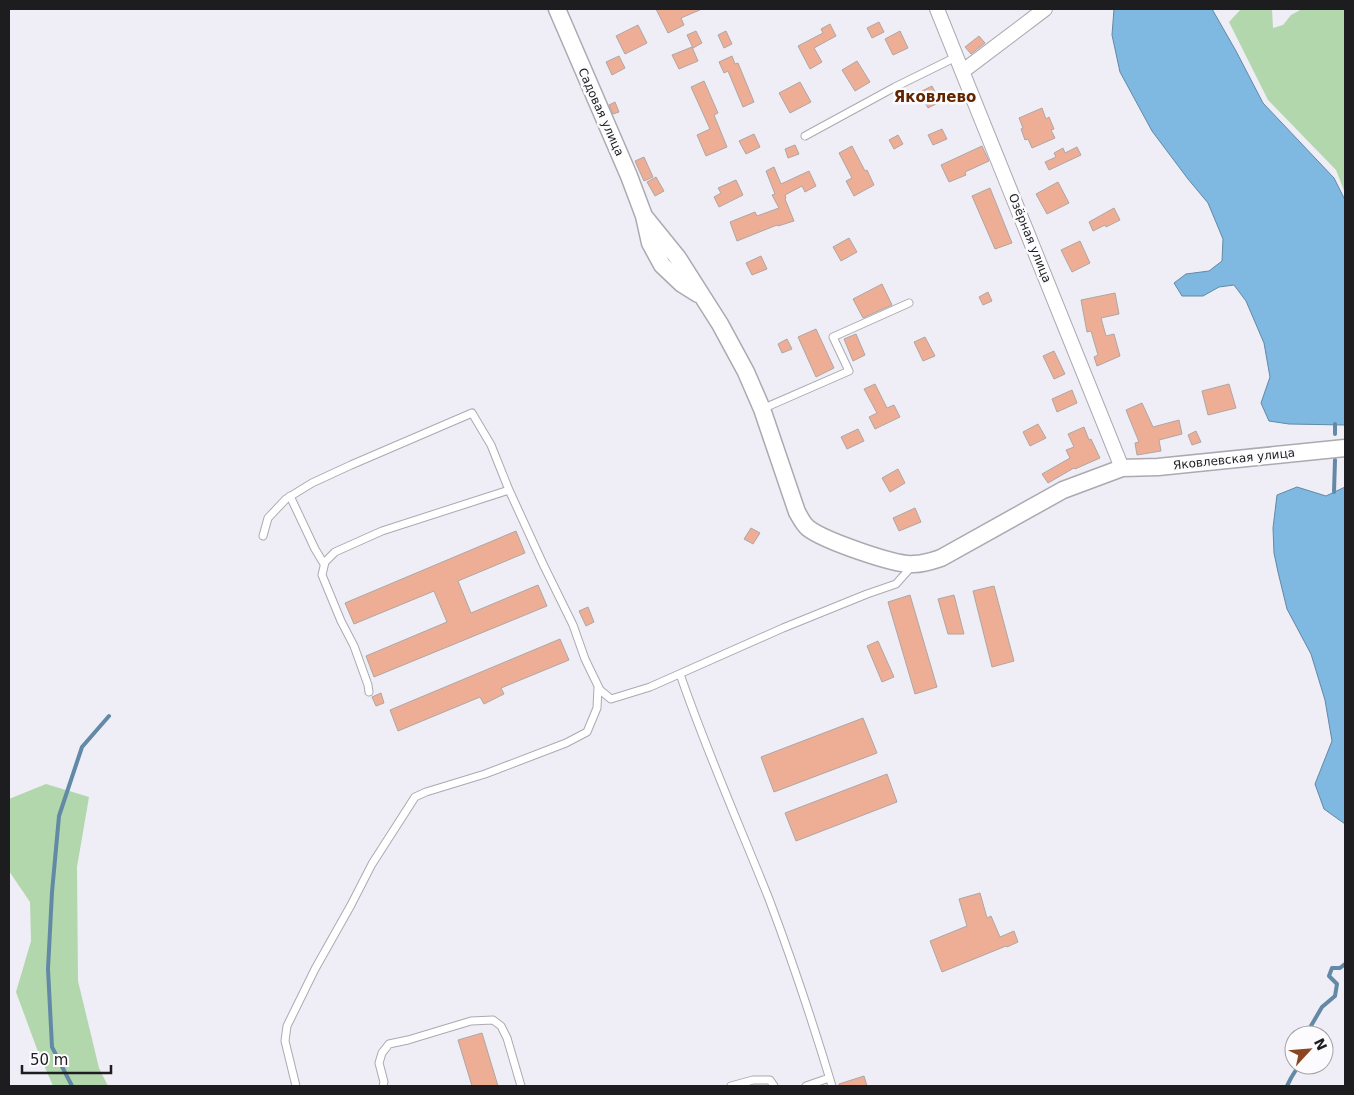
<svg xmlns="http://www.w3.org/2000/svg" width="1354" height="1095" font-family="'DejaVu Sans',sans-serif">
  <rect width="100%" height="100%" fill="#efedf5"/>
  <path fill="#b2d7ad" d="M1241,9H1272L1273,28L1283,25L1291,15L1302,9H1345V193L1336,170L1268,100L1229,22Z
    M46,784L89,797L77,867L78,981L99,1068L108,1086H53L37,1049L16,992L31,941L30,902L9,871V799Z"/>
  <path fill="#7fb8e0" stroke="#6289a6" d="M1114,9H1212L1236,51L1263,103L1334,178L1345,200V425L1289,424L1269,421L1261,403L1270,377L1264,343L1246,301L1234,285L1219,287L1203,296H1182L1174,283L1186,274L1209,271L1222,261L1223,239L1208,203L1188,179L1152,131L1120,72L1112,35Z
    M1297,487L1326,496L1345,487V824L1324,809L1315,784L1332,741L1325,700L1311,654L1287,609L1278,572L1274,553L1273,528L1277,495Z"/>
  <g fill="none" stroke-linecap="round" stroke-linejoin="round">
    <path stroke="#6289a6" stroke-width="4" d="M1335,434V424
      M1334,492L1335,460
      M1308,1035V1031L1322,1007L1335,996L1337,984L1329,976L1332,968H1340L1345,964
      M72,1086L52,1047L48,969L52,892L59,816L82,747L109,716
      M1287,1086L1291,1078L1299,1065"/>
  </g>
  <path fill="#eeae96" stroke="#afa6a3" d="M656,9H702L681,18L684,25L668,33Z
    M879,22L884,32L872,38L867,28Z
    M830,24L836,36L814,48L822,62L810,69L798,46L823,33L821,29Z
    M638,25L647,43L625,54L616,36Z
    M696,31L702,43L693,48L687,35Z
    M726,31L732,44L724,48L718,35Z
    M900,31L908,48L893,55L885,39Z
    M979,36L985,43L971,54L965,47Z
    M692,47L698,61L679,69L672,55Z
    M619,56L625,68L612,75L606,62Z
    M732,56L735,64L738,63L754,102L743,107L728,71L724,73L719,62Z
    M857,61L870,82L855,91L842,70Z
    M704,81L718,113L714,115L727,147L706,156L697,135L710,129L691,87Z
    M800,82L811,102L790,113L779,93Z
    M932,86L940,102L928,108L920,92Z
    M615,102L619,112L613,114L609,105Z
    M1042,108L1046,119L1049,117L1054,129L1051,130L1055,138L1032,148L1028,139L1025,140L1021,129L1023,128L1019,118Z
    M942,129L947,139L933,145L928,135Z
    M754,134L760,147L746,154L739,141Z
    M898,135L903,144L894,149L889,140Z
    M795,145L799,154L788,158L785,149Z
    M852,146L865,171L867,170L874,185L854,196L846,181L852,178L839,153Z
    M982,146L989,161L965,172L966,175L949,182L941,165Z
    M1077,147L1081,155L1049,170L1045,162L1056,157L1054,153L1063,148L1065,153Z
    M644,157L653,177L644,181L635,161Z
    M774,167L781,184L809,171L816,186L805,192L802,186L785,195L786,198L785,199L794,221L778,226L777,225L737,241L730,222L755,212L757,216L779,208L772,195L775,194L766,171Z
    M656,177L664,191L655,196L647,182Z
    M736,180L743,195L719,207L714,197L721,193L718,188Z
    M1058,182L1069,203L1047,214L1036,194Z
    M990,188L1012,243L995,249L972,196Z
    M1114,208L1120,220L1106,227L1105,225L1093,231L1089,222Z
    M849,238L857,252L841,261L833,247Z
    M1080,241L1090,263L1072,272L1061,250Z
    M761,256L767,269L752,275L746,263Z
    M882,284L892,305L863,318L853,299Z
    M988,292L992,301L983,305L979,297Z
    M1115,293L1119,314L1101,318L1106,336L1114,334L1120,356L1097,366L1094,357L1098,355L1091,331L1087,332L1081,300Z
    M816,329L834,368L816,377L798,337Z
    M856,334L865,355L853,361L844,339Z
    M925,337L935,356L923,361L914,342Z
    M787,339L792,349L782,353L778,344Z
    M1054,351L1065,374L1054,379L1043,356Z
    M875,384L887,408L894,405L900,417L875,429L869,417L877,413L864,389Z
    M1229,384L1236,408L1208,415L1202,391Z
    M1072,390L1077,403L1057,412L1052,399Z
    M1142,403L1153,427L1179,420L1182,434L1159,440L1161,451L1137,455L1135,443L1139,442L1126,410Z
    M1038,424L1046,438L1030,446L1023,432Z
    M1084,427L1089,440L1091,439L1100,458L1075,469L1074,468L1048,483L1042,474L1070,458L1066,450L1074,447L1068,434Z
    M858,429L864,441L847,449L841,437Z
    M1196,431L1201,442L1192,445L1188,435Z
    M898,469L905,483L890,492L882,478Z
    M915,508L921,522L899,531L893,518Z
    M751,528L760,533L753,544L744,539Z
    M516,531L525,553L458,581L471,613L538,585L547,606L374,677L366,656L447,622L434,591L354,624L345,603Z
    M994,586L1014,661L992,667L973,591Z
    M910,595L937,687L915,694L888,602Z
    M954,595L964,634H948L938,599Z
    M588,607L594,622L586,626L579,611Z
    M560,639L569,660L501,688L504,694L484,704L480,697L398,731L390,710Z
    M878,641L894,677L882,682L867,646Z
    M381,693L384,703L376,706L372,697Z
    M863,718L877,753L774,792L761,757Z
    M887,774L897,802L796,841L785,813Z
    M980,893L987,918L991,916L1000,937L1014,931L1018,942L1007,947L1006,946L942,972L930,941L967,926L959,899Z
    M482,1033L498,1086H472L458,1040Z
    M864,1076L867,1086H839V1084Z"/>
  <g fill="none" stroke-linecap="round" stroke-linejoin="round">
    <g stroke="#aca9b1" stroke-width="9">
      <path id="service" d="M805,136L895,87L956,57
        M762,409L849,371L833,337L909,303
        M290,496L315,549L324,564
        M263,536L268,518L286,499L312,483L351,465L472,413L491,445L509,490L543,564L573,625L585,659L600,690L611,699L650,687L783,628L867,594L896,584L913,565
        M680,674C706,750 739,824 769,899C792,960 813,1023 832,1086
        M369,692L368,685L354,646L341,621L322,575L325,562L335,552L382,531L509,490
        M296,1086L285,1041L287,1026L315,969L351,905L372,864L415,797L426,792L485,774L566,743L587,732L597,708L598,687
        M383,1086L384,1082L379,1063L382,1053L389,1044L408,1040L471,1021L493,1020L501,1026L507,1038L521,1086
        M731,1086L753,1080H770L774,1086
        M806,1086L829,1078"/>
    </g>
    <g stroke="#aca9b1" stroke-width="16">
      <path id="minor" d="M937,9L1122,468
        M963,71L1045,9"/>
    </g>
    <g stroke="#aca9b1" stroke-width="19">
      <path id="tertiary" d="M557,9L629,176L644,216L650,243L662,265L682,284L698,294
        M644,216L678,258L720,324L746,372L762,409L797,512C800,517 803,524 808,528C823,540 896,566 914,564C924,564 932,561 941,558L1063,490L1122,468L1158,467L1345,448"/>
    </g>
    <use href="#service" stroke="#fff" stroke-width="7"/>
    <use href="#minor" stroke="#fff" stroke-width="14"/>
    <use href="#tertiary" stroke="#fff" stroke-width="16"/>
  </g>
  <g text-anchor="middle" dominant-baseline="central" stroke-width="5" stroke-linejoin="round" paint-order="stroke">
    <g font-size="12" fill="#1d1c1f" stroke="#fcfbfe">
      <text transform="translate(601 112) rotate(66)">Садовая улица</text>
      <text transform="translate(1030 238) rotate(68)">Озёрная улица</text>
      <text transform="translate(1234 459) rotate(-6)">Яковлевская улица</text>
    </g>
    <g font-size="15" font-weight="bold" fill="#622500" stroke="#fcfbfe">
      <text x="935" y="97">Яковлево</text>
    </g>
  </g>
  <rect width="1354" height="1095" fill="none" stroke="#1d1c1f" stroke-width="20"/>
  <g transform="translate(1309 1050) rotate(64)"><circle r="24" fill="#fcfbfe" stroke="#a3a2a5"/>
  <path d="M0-4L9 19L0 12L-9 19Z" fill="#8b4520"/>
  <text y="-8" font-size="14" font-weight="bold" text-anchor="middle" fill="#1d1c1f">N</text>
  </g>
  <path d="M22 1065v8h89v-8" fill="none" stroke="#1d1c1f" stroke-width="2.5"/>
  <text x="30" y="1065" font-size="15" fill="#1d1c1f" stroke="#fcfbfe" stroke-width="4" paint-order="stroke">50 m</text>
</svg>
